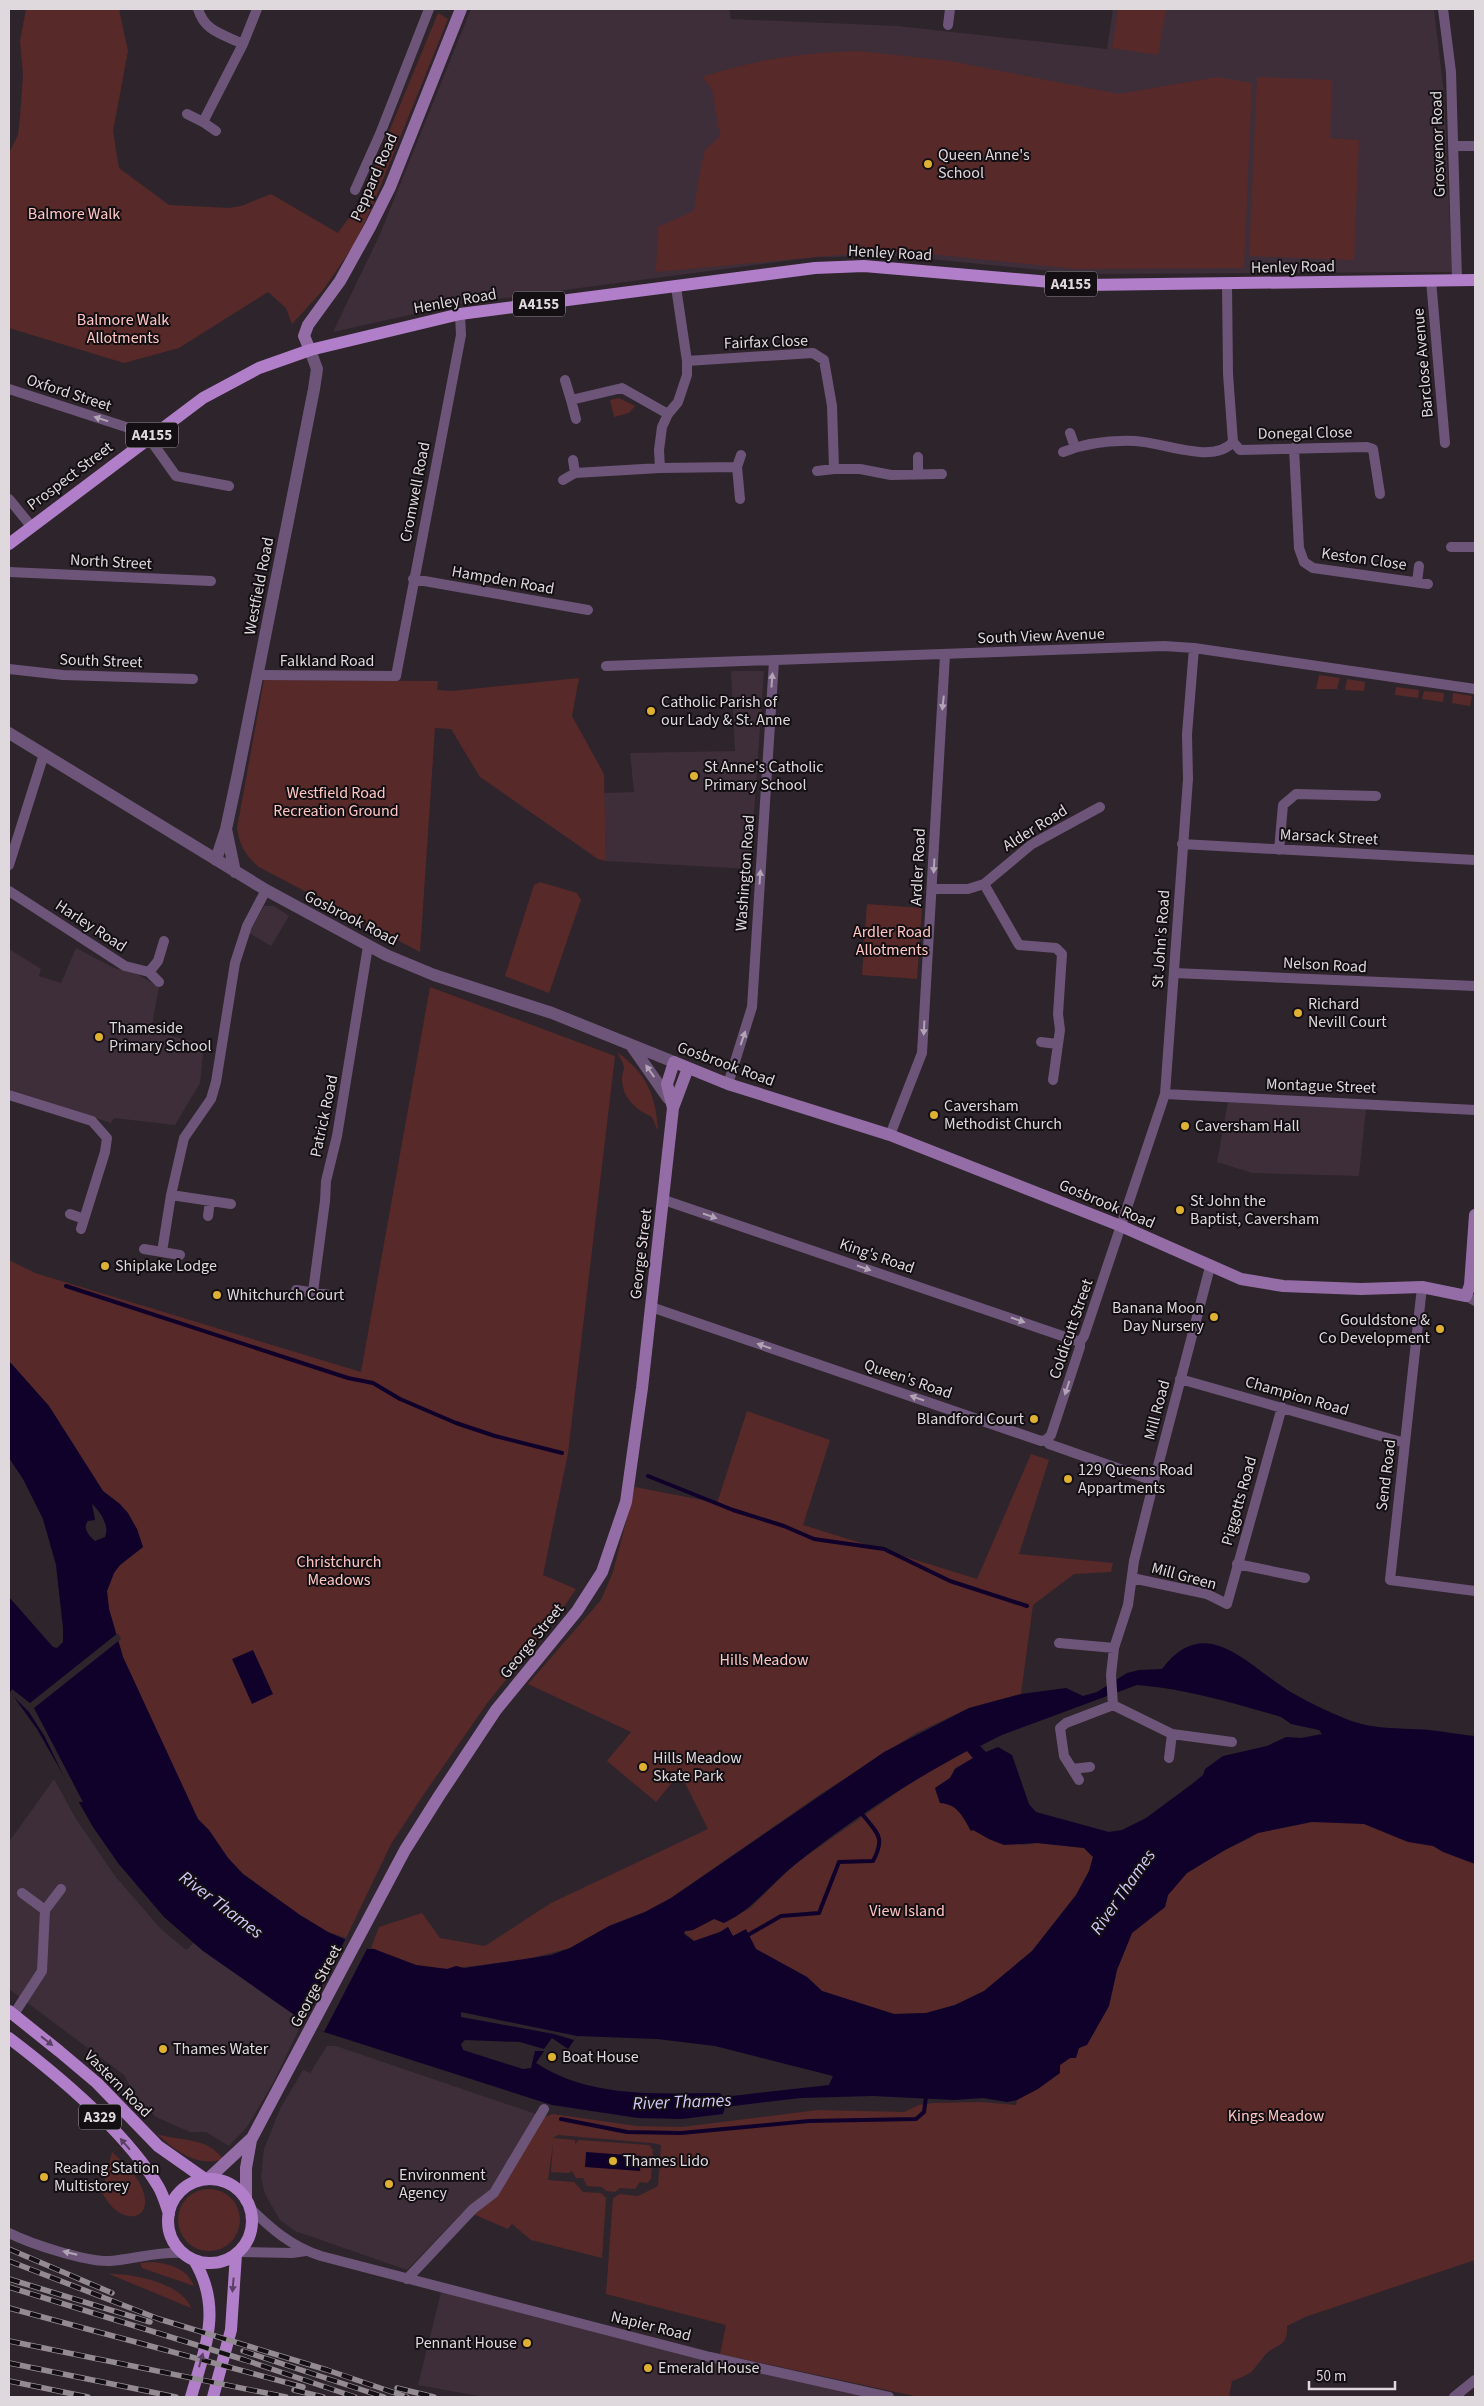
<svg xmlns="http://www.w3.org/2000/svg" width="1484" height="2406" font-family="'Source Sans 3',sans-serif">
  <rect width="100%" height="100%" fill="#2e242b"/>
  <path fill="#3e2e39" d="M471,9H729L731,19L898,26L1107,49L1113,9H1434L1444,94L1452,272L1080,274L900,256L815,257L459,304L333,332L380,234Z
    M731,671H764L750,869L606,861L604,793L634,792L630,753L735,751Z
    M264,906H274L289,916L271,946L249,933Z
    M76,948L114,968L135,973L159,987L151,1031L204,1044L200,1083L175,1125L114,1118L111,1123L9,1089V949L41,969L39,976L61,983Z
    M1228,1102L1366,1109L1359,1176L1252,1173L1217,1162Z
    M54,1779L76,1819L115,1876L160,1928L186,1950L194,1943L303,2021L273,2083L247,2127L229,2146L206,2132H190L156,2117L137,2099L124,2075L9,1989V1842Z
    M327,2046H336L536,2114L492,2191L460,2215L407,2270L295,2231L280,2220L265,2194L261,2178L264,2149L280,2109L303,2070L310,2073Z
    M441,2292L728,2365L866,2397H484L418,2385Z"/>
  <path fill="#582929" d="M26,9H119L128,51L113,131L119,168L169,205L229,208L241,206L271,194L338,233L360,202L438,13L448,19L372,207L354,245L323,290L292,324L286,308L268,292L179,348L124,363L9,328V153L18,135L20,117L23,75L20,41Z
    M1118,9H1166L1158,55L1112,48Z
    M859,51L950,61L1119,94L1217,77L1252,83L1244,268L1077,269L891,250L656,272L658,227L694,211L699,176L705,150L720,136L712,89L702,77C756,59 802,53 859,51Z
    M1257,77L1332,80L1330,138L1359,140L1354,260L1249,256Z
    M619,398L635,406L629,413L614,417L610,400Z
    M1319,675L1340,678L1337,689H1316Z
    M579,678L572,716L604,774L606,861L598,859L480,777L451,729L435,728L420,952L259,867C245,855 240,846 237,828L264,680L438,681L437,690L452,691Z
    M1347,679L1365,682L1364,691L1345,690Z
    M1396,687L1419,690L1418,698L1395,695Z
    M1424,691L1444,693L1443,702L1422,699Z
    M1453,693L1472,696L1470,706L1452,703Z
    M540,882L577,893L581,900L549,993L505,976L534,885Z
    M867,904L922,908L917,979L862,975Z
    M430,987L615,1056L568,1453L543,1575L576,1589L559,1614L488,1702L426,1791L391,1844L346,1938L328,1932L300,1915L243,1874L228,1858L209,1830L197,1819L123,1657L109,1609L107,1591L114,1573L120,1565L143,1547L137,1529L103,1491L49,1406L9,1361V1260L35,1273L361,1372Z
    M617,1052C647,1074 656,1095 658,1131L652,1117C635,1109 622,1098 622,1078C622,1075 624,1070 624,1067C623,1062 619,1056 617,1052Z
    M747,1411L830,1440L803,1525L977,1579L1031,1454L1049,1460L1019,1554L1113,1563L1111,1572L1074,1574L1033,1605L1021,1694L969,1708L916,1733L819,1795L671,1898L645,1912L609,1926L570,1948L524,1960L447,1969L416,1965L371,1948L379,1927L422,1913L440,1938L485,1946L551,1903L708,1829L680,1773L656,1802L607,1761L631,1732L528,1684L601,1600L613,1572L635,1487L717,1503Z
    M967,1751L973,1758L955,1768L950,1778L935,1788L940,1803C957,1804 963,1817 971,1831L973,1830L989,1839L1023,1845L1037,1843L1084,1848L1093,1857L1089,1871L1076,1895L1032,1951L984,1991L955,2005L926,2013L894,2014L822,1991L807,1977L756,1949L746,1930L733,1936L728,1927L720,1932L694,1941L684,1932L693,1930L714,1919L737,1915L750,1908L795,1864L919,1777Z
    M1329,1817L1406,1831L1475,1856V2260L1305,2317L1287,2326C1288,2349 1276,2343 1265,2355C1250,2373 1256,2372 1232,2381L1229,2397H919L720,2354L726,2325L606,2294L613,2198L620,2194L638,2196L658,2186L661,2145L652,2143L558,2135L553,2138L575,2140V2144L579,2140L649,2145L653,2150L651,2179L647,2183L640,2182L635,2189L620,2188L615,2192L606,2191L602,2187L587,2186L583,2178H576L572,2171L569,2173L551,2172L553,2143L548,2180L574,2182L583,2192L601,2193L606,2198L602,2258L531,2240L512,2224L508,2229L473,2214L496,2194L544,2117L553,2114L637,2126L681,2127L818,2110L904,2112L919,2105L933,2103L981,2102L1016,2105L1017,2100L1059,2073L1060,2065L1070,2058H1074L1079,2048L1087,2044L1109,2006L1117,1970L1132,1933L1165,1907L1168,1895L1187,1873L1225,1850L1250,1838L1262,1828L1271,1829Z
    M157,2134C179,2141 208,2137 223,2159C197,2168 175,2150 157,2134Z
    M112,2152C123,2162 136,2174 142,2188C156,2221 120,2229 102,2192Z
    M178 2220a31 31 0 1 1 62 0a31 31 0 1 1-62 0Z
    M154,2262C170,2264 188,2269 194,2286L142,2268L140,2263Z
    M109,2274C132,2273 182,2283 191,2308Z"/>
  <path fill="#10012b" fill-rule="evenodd" d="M9,1361L49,1406L103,1491L120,1504L128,1513L137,1529L143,1547L120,1565L114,1573L107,1591L109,1609L123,1657L198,1819L209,1830L228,1858L243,1874L300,1915L328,1932L367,1949H374L416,1965L447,1969L456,1966L464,1968L551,1955L570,1948L609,1926L645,1912L671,1898L884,1752L969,1708L1021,1694L1066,1688L1083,1696L1097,1692L1127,1673L1139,1670L1162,1669C1203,1614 1243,1660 1283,1687C1297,1697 1338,1717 1355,1722C1372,1728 1393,1728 1411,1729C1432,1729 1454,1734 1475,1736V1864L1443,1852L1433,1846L1408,1842L1364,1824L1312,1822L1258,1833L1225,1850L1187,1873L1168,1895L1165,1907L1132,1933L1117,1970L1109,2006L1087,2045L1079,2048L1076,2058H1070L1060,2065V2073L1038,2089L1017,2100L1007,2102L983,2098L954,2100L873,2096L800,2098L725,2107L723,2114L682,2119L638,2118L552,2105L324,2032L303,2021L203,1951L164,1917L118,1863L93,1827L37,1729L9,1690V1597L53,1647L57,1648L63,1642V1628L56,1565L43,1519L23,1479L9,1458ZM92,1504C100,1511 110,1526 105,1537L95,1541C89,1536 82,1528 88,1521L95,1520ZM1137,1685C1187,1689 1233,1703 1281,1717L1291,1724L1319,1730L1322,1734L1301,1738L1286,1737L1267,1746L1223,1756L1205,1769L1203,1775L1192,1784L1146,1818L1122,1830L1109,1832L1036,1812L1029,1804L1012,1755L998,1747L986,1752L980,1746L1002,1735ZM967,1751L973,1758L955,1769L950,1778L935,1788L940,1803C958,1804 963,1817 971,1831L973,1830L989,1839L1004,1845L1037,1843L1084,1848L1093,1857L1089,1871L1076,1895L1032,1951L984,1991L955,2005L926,2013L894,2014L822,1991L807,1977L756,1949L746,1929L733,1936L728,1927L720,1932L694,1941L684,1934L685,1931L693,1930L714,1919L724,1923C753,1910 771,1883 797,1863C850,1821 907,1783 967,1751ZM577,2036L657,2039L715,2046L833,2076L829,2085L723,2097L720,2093C658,2093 591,2099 536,2063L544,2051H535L531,2068L523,2069L463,2050L461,2044L465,2040L520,2042L544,2049L552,2038L568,2049Z
    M253,1650L273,1694L252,1704L232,1659Z
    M586,2152L641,2156L640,2171L585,2167Z"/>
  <path fill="#2e242b" d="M118,1633L121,1639L34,1708L83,1802H76L45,1737L29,1712L10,1693L12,1689L30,1703Z
    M346,1938L367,1949L324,2032L303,2021Z
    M461,2012L577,2036L574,2040L554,2034L461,2017Z"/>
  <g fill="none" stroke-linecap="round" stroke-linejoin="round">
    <path stroke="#10012b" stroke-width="4" d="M66,1286L348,1378L373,1383L400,1399L456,1423L495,1436L562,1453
      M648,1476L733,1510L784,1526L814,1539L884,1549L950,1581L1027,1606
      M748,1935L781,1916L819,1913L839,1862L873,1861C885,1838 879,1835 863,1815
      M561,2119L627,2132L681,2133L809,2121L916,2119L924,2112L926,2097"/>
    <path stroke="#6d5579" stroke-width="10" d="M198,9C205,32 223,34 243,44
      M1443,9L1451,72L1457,280
      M948,25L950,9
      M187,114L203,122
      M216,131L203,122L243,44L257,9
      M1455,146H1475
      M355,190L380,134L429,9
      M1431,280L1445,443
      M1227,284L1228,374L1233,442L1240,450L1367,447L1373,449L1380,494
      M676,287L687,361V375L678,402L668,414L662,427L659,450L660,468L737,467L741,455
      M687,361L813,353L824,360L832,406L834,469H860L891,475L942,474
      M565,380L571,400L622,388L668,414
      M9,389L129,428L143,442
      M571,400L576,419
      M1070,433L1075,447
      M149,438L176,476L229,486
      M1294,448L1299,548L1304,562L1313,568L1428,584
      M1063,452C1086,443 1110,440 1135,441C1162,442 1213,465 1233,442
      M573,460L575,473
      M737,467L740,499
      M817,471L834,469
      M918,474V457
      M563,480L575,473L660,468
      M9,499L31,526
      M1451,547H1475
      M9,572L211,581
      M413,579L588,610
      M1417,582L1419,566
      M606,666L1164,646L1194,648L1475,689
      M9,669L63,675L193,679
      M258,675L396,676L461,335L460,314
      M1182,844L1475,860
      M1279,850L1283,805L1296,794L1376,796
      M9,865L44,754
      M984,884L1019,945L1056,948L1062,954L1058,1014L1060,1030L1053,1080
      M932,889H968L984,884L1032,844L1100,807
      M9,891L125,966L149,972L159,982
      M149,972L158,961L164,941
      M1174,973L1475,986
      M1041,1042L1057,1044
      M728,1084L752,1007L774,661
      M1165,1094L1475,1110
      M9,1095L92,1121L107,1138L105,1152L81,1229
      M890,1135L922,1053L945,655
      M171,1195L231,1204
      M664,1200L1080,1342
      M70,1214L84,1219
      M208,1216L210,1201
      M144,1249L162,1252
      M180,1255L162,1252L171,1195L184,1138L211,1099L216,1082L235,963L247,926L266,890
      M1210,1267L1154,1481L1134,1561L1128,1605L1114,1648L1111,1675L1113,1705L1172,1734L1232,1742
      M1422,1287L1390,1580L1475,1591
      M296,1290L330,1295
      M313,1292L325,1201L326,1181L337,1136L368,946
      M1466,1296L1475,1301
      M651,1307L1041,1441L1046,1440L1049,1444L1154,1481
      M1180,1379L1405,1443
      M1046,1440L1051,1435L1080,1347V1342L1084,1336L1165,1094L1188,779L1187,734L1194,648
      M1237,1564L1305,1578
      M1132,1578L1207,1594L1227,1604L1282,1407
      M1059,1643L1114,1648
      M1169,1758L1172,1734
      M1072,1769L1090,1767
      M1079,1780L1064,1756L1060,1728L1066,1723L1113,1705
      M22,1893L45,1910
      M14,2014L42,1971L45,1910L61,1889
      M249,2207C270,2228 292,2247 321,2256L710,2357L889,2397
      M9,2233C31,2244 86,2262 110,2261C135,2259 159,2251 184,2253
      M238,2252L292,2253L306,2251
      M407,2279L473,2209L494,2193L544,2109
      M1454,2397L1475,2380"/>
    <path stroke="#6d5579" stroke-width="12" d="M9,733L266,890L386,955L434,975L552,1013L674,1062
      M226,829L235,872
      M216,860L226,829L238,773L314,389L317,369L310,350
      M631,1045L668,1098"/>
    <path stroke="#946da6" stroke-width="12" d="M310,350L304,336L308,325L340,281L370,227L390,187L461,9
      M673,1108L667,1084L674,1062L728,1084L890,1135L1121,1226L1241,1279L1283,1286L1361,1289L1422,1287L1466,1296L1470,1285L1475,1215
      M208,2179L252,2138L405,1850L439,1796L496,1710L577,1611L602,1572L626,1502L642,1388L673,1108L688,1068
      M246,2200V2168L251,2140"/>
    <path stroke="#b17fc9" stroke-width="12" d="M9,544L203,398L259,368L310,350L460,314L815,268L864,266L1085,285L1475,280
      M9,2011L59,2051L97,2083L158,2146L205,2179
      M9,2038C59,2076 125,2131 158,2186C163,2194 166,2205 169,2214
      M168 2221a42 42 0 1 1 84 0a42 42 0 1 1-84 0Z
      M191,2397C205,2348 223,2308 194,2260
      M213,2397L231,2330L236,2254"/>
    <g stroke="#938b91" stroke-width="5.5">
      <path id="rail" d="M9,2249L112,2293
        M9,2261L159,2319L327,2370L407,2397
        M9,2279L150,2322
        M9,2287L245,2360L355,2397
        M9,2308L303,2387
        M9,2341L286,2397
        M243,2351L384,2397
        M9,2363L176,2397
        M9,2381L88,2397
        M397,2388L434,2397
        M294,2390L323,2397"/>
    </g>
    <use href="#rail" stroke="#130f12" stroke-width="4" stroke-dasharray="11" stroke-linecap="butt"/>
  </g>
  <defs><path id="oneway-solid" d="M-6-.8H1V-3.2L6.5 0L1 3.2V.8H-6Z" transform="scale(1.25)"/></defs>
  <g fill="#b1a4b5">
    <use href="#oneway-solid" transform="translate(101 419) rotate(-162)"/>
    <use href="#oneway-solid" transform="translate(772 680) rotate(-86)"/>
    <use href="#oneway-solid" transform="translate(943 703) rotate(96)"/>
    <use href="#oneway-solid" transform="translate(934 866) rotate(93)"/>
    <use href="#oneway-solid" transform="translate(760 877) rotate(-86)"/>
    <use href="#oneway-solid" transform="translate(924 1028) rotate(93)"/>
    <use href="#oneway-solid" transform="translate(743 1038) rotate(-71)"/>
    <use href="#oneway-solid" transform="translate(650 1071) rotate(-125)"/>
    <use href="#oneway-solid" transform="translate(710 1216) rotate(19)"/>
    <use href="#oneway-solid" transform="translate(864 1268) rotate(19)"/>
    <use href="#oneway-solid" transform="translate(1018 1320) rotate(19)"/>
    <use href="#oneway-solid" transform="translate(764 1346) rotate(-161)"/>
    <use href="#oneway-solid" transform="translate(1067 1388) rotate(108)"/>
    <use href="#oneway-solid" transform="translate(917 1398) rotate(-161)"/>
    <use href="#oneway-solid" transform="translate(70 2253) rotate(-166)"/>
  </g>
  <g fill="#5a4164">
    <use href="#oneway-solid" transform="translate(47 2041) rotate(38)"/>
    <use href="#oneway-solid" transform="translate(125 2144) rotate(-131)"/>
    <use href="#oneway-solid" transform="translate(233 2285) rotate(95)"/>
    <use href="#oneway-solid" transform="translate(201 2360) rotate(-74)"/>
  </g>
  <g fill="#deb133" stroke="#130f12" stroke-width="2">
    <circle cx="928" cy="164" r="5"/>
    <circle cx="651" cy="711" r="5"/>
    <circle cx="694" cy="776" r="5"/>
    <circle cx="1298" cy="1013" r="5"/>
    <circle cx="99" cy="1037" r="5"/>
    <circle cx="934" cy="1115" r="5"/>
    <circle cx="1185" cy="1126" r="5"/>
    <circle cx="1180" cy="1210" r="5"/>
    <circle cx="105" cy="1266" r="5"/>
    <circle cx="217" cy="1295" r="5"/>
    <circle cx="1214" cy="1317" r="5"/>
    <circle cx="1440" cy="1329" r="5"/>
    <circle cx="1034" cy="1419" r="5"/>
    <circle cx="1068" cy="1479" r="5"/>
    <circle cx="643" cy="1767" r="5"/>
    <circle cx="163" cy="2049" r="5"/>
    <circle cx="552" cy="2057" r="5"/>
    <circle cx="613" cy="2161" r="5"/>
    <circle cx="44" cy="2177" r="5"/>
    <circle cx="389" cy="2184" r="5"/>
    <circle cx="527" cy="2343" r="5"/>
    <circle cx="648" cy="2368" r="5"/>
  </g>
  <g text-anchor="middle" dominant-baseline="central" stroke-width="4" stroke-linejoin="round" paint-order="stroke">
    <g fill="#130f12" stroke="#a29ca0" stroke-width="1">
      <rect x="1045" y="271.5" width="52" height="25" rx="4"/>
      <rect x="513" y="291.5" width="52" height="25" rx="4"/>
      <rect x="126" y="422.5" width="52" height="25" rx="4"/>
      <rect x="79" y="2104.5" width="42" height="25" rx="4"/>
    </g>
    <g font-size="15" font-weight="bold" fill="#dfd8dd">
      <text x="1071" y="284">A4155</text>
      <text x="539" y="304">A4155</text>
      <text x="152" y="435">A4155</text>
      <text x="100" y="2117">A329</text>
    </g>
    <g font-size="16" fill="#dfd8dd" stroke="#130f12">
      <text transform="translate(1438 144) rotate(-92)">Grosvenor Road</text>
      <text transform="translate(374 177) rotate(-66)">Peppard Road</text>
      <text transform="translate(890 253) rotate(3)">Henley Road</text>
      <text transform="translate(1293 267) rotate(-1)">Henley Road</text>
      <text transform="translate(455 301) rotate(-10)">Henley Road</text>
      <text transform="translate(766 342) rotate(-2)">Fairfax Close</text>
      <text transform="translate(1423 363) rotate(-95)">Barclose Avenue</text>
      <text transform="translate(69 393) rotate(18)">Oxford Street</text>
      <text transform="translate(1305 433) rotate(-1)">Donegal Close</text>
      <text transform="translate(70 476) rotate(-37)">Prospect Street</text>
      <text transform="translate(415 492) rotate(-79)">Cromwell Road</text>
      <text transform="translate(1364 559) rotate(8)">Keston Close</text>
      <text transform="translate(111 562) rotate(3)">North Street</text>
      <text transform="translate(503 580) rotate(10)">Hampden Road</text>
      <text transform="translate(259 586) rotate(-79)">Westfield Road</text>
      <text transform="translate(1041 636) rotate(-2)">South View Avenue</text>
      <text transform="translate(101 661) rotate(2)">South Street</text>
      <text x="327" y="661">Falkland Road</text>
      <text transform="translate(1035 828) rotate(-32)">Alder Road</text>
      <text transform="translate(1329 837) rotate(3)">Marsack Street</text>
      <text transform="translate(918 867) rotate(-87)">Ardler Road</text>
      <text transform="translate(745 873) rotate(-86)">Washington Road</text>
      <text transform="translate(351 918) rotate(27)">Gosbrook Road</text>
      <text transform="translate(91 926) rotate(33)">Harley Road</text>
      <text transform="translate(1161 939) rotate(-86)">St John's Road</text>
      <text transform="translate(1325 965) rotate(3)">Nelson Road</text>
      <text transform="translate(726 1064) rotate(20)">Gosbrook Road</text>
      <text transform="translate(1321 1086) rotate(2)">Montague Street</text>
      <text transform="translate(324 1116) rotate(-78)">Patrick Road</text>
      <text transform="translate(1107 1204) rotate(23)">Gosbrook Road</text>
      <text transform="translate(641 1254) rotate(-83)">George Street</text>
      <text transform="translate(877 1256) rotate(19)">King's Road</text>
      <text transform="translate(1071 1329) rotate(-71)">Coldicutt Street</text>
      <text transform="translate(908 1379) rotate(19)">Queen's Road</text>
      <text transform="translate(1297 1396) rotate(16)">Champion Road</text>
      <text transform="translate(1157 1410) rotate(-75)">Mill Road</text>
      <text transform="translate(1386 1475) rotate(-83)">Send Road</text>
      <text transform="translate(1239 1501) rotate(-74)">Piggotts Road</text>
      <text transform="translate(1184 1576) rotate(15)">Mill Green</text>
      <text transform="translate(532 1641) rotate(-51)">George Street</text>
      <text transform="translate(316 1986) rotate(-62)">George Street</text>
      <text transform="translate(118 2084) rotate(45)">Vastern Road</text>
      <text transform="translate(651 2326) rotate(14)">Napier Road</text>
    </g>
    <g font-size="16" fill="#dfd8dd" stroke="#130f12" text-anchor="start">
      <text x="938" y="155">Queen Anne's<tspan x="938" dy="18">School</tspan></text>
      <text x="661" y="702">Catholic Parish of<tspan x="661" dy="18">our Lady &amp; St. Anne</tspan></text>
      <text x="704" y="767">St Anne's Catholic<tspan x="704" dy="18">Primary School</tspan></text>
      <text x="1308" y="1004">Richard<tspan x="1308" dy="18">Nevill Court</tspan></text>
      <text x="109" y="1028">Thameside<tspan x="109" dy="18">Primary School</tspan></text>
      <text x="944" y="1106">Caversham<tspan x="944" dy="18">Methodist Church</tspan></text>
      <text x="1195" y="1126">Caversham Hall</text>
      <text x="1190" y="1201">St John the<tspan x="1190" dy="18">Baptist, Caversham</tspan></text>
      <text x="115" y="1266">Shiplake Lodge</text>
      <text x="227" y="1295">Whitchurch Court</text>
      <text x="1204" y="1308" text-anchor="end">Banana Moon<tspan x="1204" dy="18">Day Nursery</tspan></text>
      <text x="1430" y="1320" text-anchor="end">Gouldstone &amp;<tspan x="1430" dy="18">Co Development</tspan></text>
      <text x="1024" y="1419" text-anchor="end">Blandford Court</text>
      <text x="1078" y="1470">129 Queens Road<tspan x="1078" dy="18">Appartments</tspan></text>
      <text x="653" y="1758">Hills Meadow<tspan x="653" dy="18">Skate Park</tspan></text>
      <text x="173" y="2049">Thames Water</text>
      <text x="562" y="2057">Boat House</text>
      <text x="623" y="2161">Thames Lido</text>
      <text x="54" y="2168">Reading Station<tspan x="54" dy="18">Multistorey</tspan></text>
      <text x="399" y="2175">Environment<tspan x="399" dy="18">Agency</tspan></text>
      <text x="517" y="2343" text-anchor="end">Pennant House</text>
      <text x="658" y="2368">Emerald House</text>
    </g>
    <g font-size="16" fill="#ffc5c3" stroke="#130f12">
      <text x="74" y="214">Balmore Walk</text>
      <text x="123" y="320">Balmore Walk<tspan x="123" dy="18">Allotments</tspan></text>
      <text x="336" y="793">Westfield Road<tspan x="336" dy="18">Recreation Ground</tspan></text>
      <text x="892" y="932">Ardler Road<tspan x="892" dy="18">Allotments</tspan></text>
      <text x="339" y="1562">Christchurch<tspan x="339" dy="18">Meadows</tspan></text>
      <text x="764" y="1660">Hills Meadow</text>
      <text x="907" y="1911">View Island</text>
      <text x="1276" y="2116">Kings Meadow</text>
    </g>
    <g font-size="18" font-style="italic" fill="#d1cafa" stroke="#130f12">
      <text transform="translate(1123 1892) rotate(-55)">River Thames</text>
      <text transform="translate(221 1905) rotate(37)">River Thames</text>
      <text transform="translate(682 2102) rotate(-2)">River Thames</text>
    </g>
  </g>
  <rect width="1484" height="2406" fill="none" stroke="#dfd8dd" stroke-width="20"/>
  <path d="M1309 2381v8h86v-8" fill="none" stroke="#dfd8dd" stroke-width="2.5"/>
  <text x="1316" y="2381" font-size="15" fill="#dfd8dd" stroke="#130f12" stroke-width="4" paint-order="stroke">50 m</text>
</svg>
